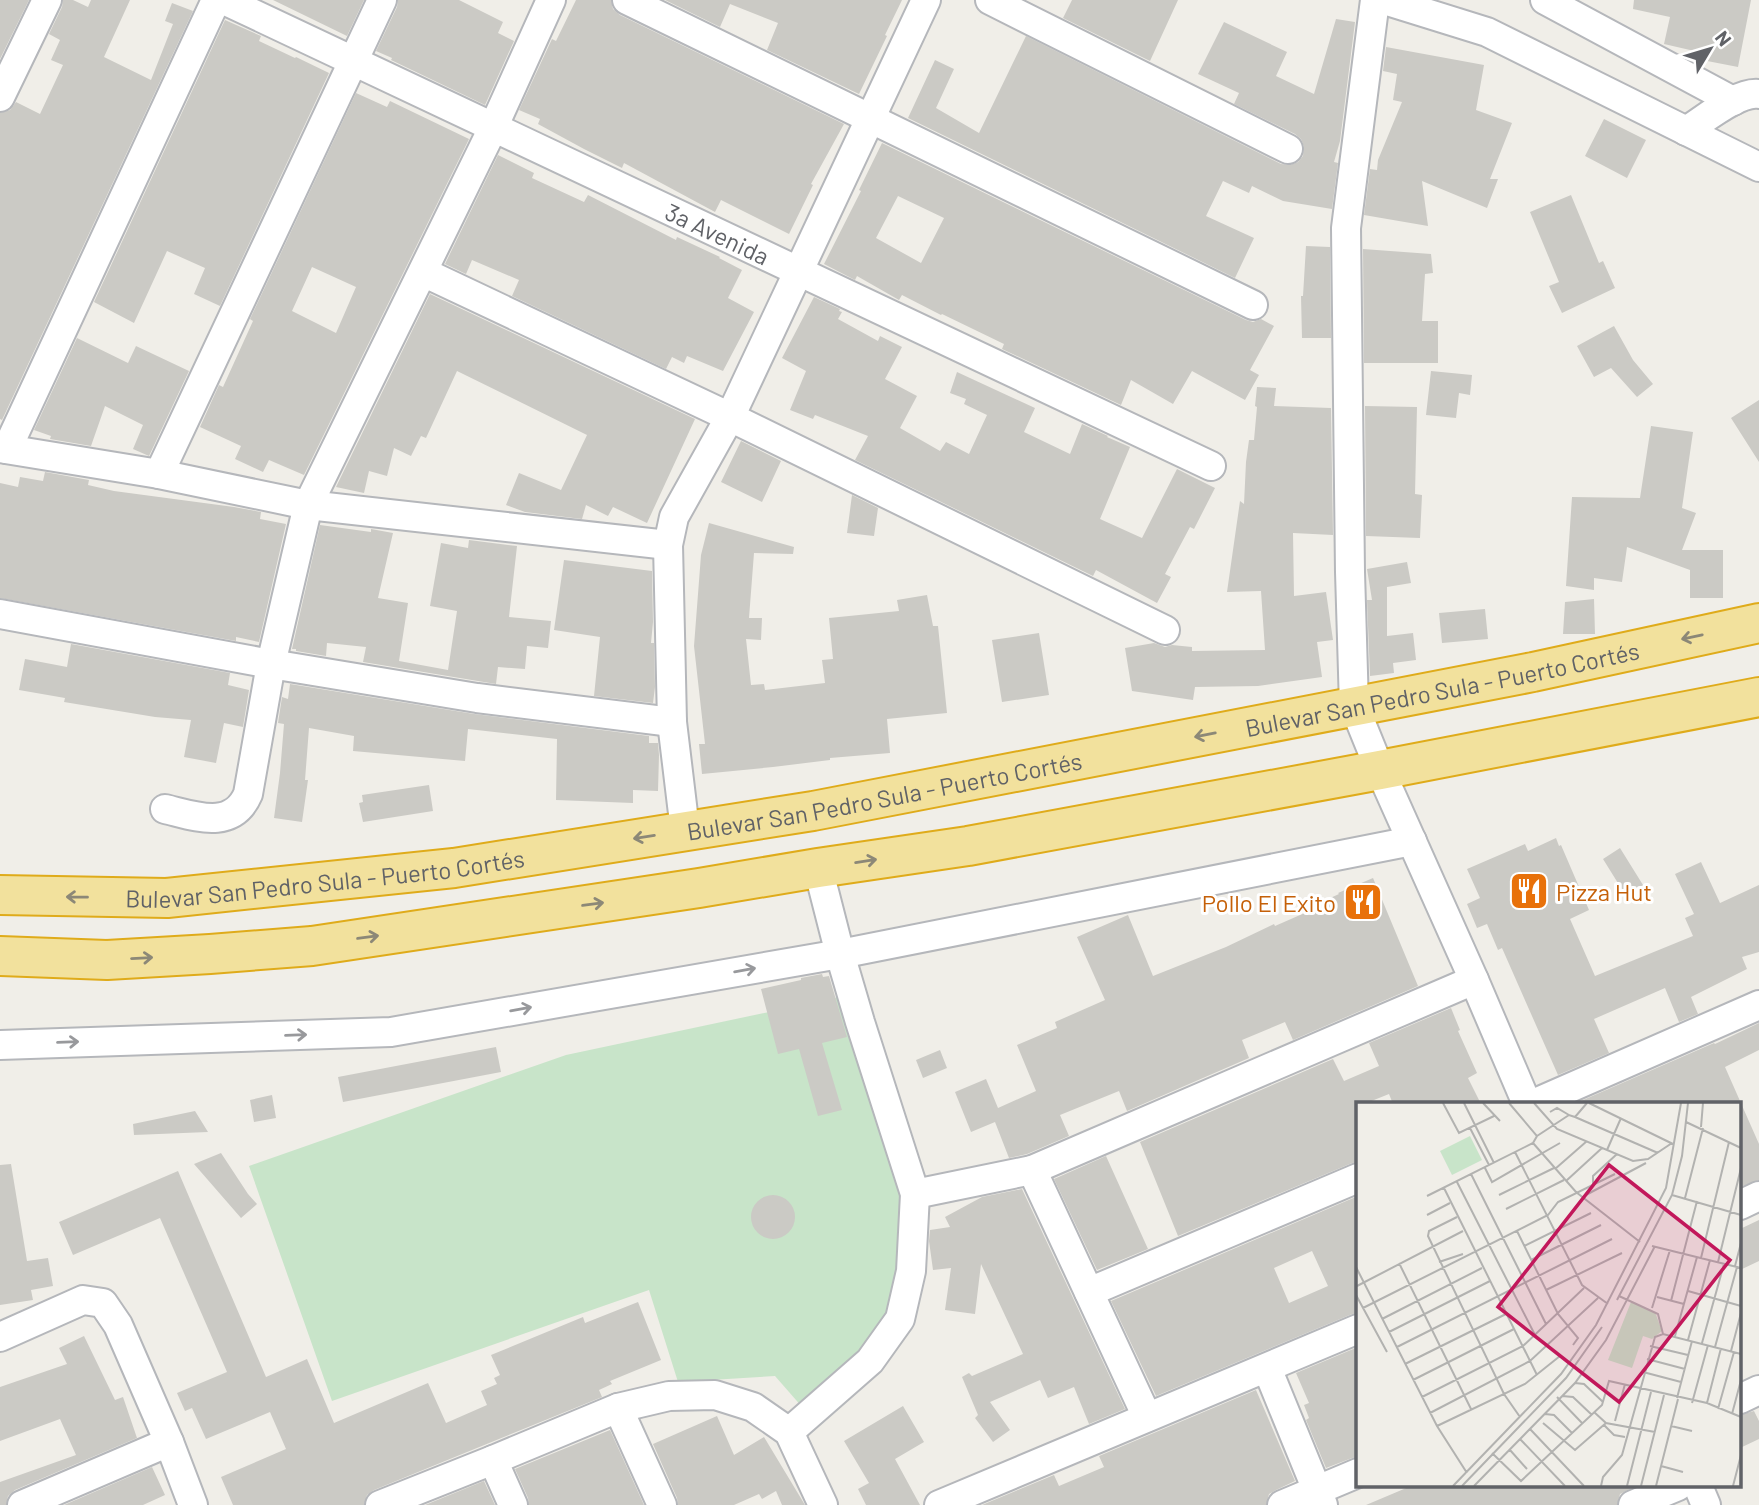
<svg xmlns="http://www.w3.org/2000/svg" width="1759" height="1505" font-family="Barlow,sans-serif">
  <rect width="100%" height="100%" fill="#f0eee8"/>
  <path fill="#c8e4c9" d="M844,996L904,1181L894,1313L866,1355L803,1408L775,1376L678,1382L649,1290L332,1401L249,1166L566,1055Z"/>
  <path fill="#cbcac5" fill-rule="evenodd" d="M0,0H29L0,59Z
    M63,0H73L88,7L91,0H130L104,57L151,80L173,24L165,21L172,3L193,11L2,420L0,419V113L10,110L16,102L40,114L63,65L51,60L60,40L49,34L62,7Z
    M273,0H364L347,36Z
    M398,0H459L503,22L498,33L514,41L485,105L391,60L392,58L376,51L397,7Z
    M576,0H611L613,9L620,15L844,124L811,184L813,185L789,234L721,200L715,212L624,163L622,168L584,149L538,124L540,119L519,110L552,39L556,41Z
    M665,0H902L885,35L887,36L859,94L767,50L778,23L730,4L720,27Z
    M1072,0H1178L1150,61L1063,18Z
    M1634,0H1751L1738,67L1702,60L1703,53L1664,44L1670,17L1633,9Z
    M1336,19L1355,22L1340,141L1334,162L1338,163L1332,209L1283,201L1252,186L1249,193L1223,181L1206,216L1254,238L1235,278L908,118L935,60L954,69L936,108L979,133L1026,36L1281,164L1290,165L1298,162L1303,156L1304,147L1301,139L1295,134L1234,104L1239,93L1198,74L1224,22L1287,52L1276,76L1314,94Z
    M225,20L261,36L259,41L295,58L296,57L329,73L220,306L194,294L205,268L167,251L134,323L94,302Z
    M1386,47L1484,65L1476,110L1512,123L1490,179H1498L1487,208L1422,181L1428,226L1364,215L1370,169L1377,170L1378,160L1402,102L1393,100L1397,74L1383,71Z
    M356,93L387,107L390,101L469,139L304,475L269,460L263,472L235,459L241,446L200,427L219,385L223,387L253,321L250,319ZM312,267L356,287L336,333L292,311Z
    M1604,119L1646,140L1627,178L1585,156Z
    M882,143L1246,320L1253,322L1261,319L1274,326L1250,370L1259,375L1245,400L1192,371L1173,404L1131,380L1121,405L1002,349L1004,344L942,314L941,315L902,295L899,300L857,276L855,280L824,264L861,191L859,190ZM898,196L944,218L921,263L876,238Z
    M498,155L534,173L532,178L584,202L588,195L676,240L677,237L720,257L719,258L742,270L728,298L754,312L723,371L687,356L684,363L672,357L666,369L512,296L519,280L472,260L466,274L445,264Z
    M1571,195L1599,263L1603,261L1615,288L1562,313L1549,286L1559,282L1530,212Z
    M1306,246L1330,247L1331,338H1302L1301,296H1303Z
    M1363,249L1431,254L1433,273L1425,274L1422,321H1438V363H1364Z
    M430,294L695,419L647,523L613,507L608,516L586,505L582,519L525,512L506,505L519,473L561,490L587,435L457,371L426,438L421,436L411,456L394,448L387,476L369,471L364,493L336,487Z
    M814,297L840,309L839,311L842,312L838,319L878,341L880,336L902,347L885,379L917,396L900,428L940,451L946,442L969,454L987,415L964,404L966,399L950,393L957,372L1035,408L1024,432L1070,454L1082,424L1108,436L1107,437L1130,447L1100,519L1142,538L1177,469L1215,488L1194,529L1190,527L1165,574L1171,577L1157,603L1096,570L1093,576L855,460L868,436L815,415L813,419L790,410L806,371L782,358Z
    M1614,326L1633,360L1653,384L1637,397L1611,368L1594,377L1577,346Z
    M77,338L128,363L136,346L189,371L149,456L133,449L143,425L105,406L91,446L50,439L51,436L34,430Z
    M1431,371L1472,375L1470,395L1459,393L1456,418L1426,415Z
    M1257,387L1276,388L1274,406L1331,408L1333,535L1293,533L1294,596L1326,592L1333,640L1317,642L1322,677L1258,686L1195,687L1193,700L1132,691L1125,648L1154,643L1165,647L1172,645L1192,647V651L1265,650L1261,591L1227,592L1240,501L1244,504L1246,462L1249,440H1254L1257,407L1255,406Z
    M1759,400V462L1731,418Z
    M1365,406L1417,407L1415,494L1422,495L1420,538L1366,536Z
    M1651,426L1693,432L1682,508L1696,513L1682,550H1723V598H1690V570L1627,547L1622,582L1594,578V590L1566,586L1572,497L1640,498Z
    M741,441L781,461L762,502L721,482Z
    M45,472L89,480L88,485L114,491L234,507L261,512L260,519L286,524L259,642L236,637V641L0,598V483L18,487L20,477L43,481Z
    M852,495L878,508L874,536L847,533Z
    M709,523L794,547L793,554L754,553L749,618H762L761,640L746,639L751,685L764,684L765,690L825,683L822,660L833,659L829,618L899,611L897,600L927,595L933,626H938L947,713L887,719L890,753L830,758V760L773,767L702,774L699,744H705L694,646L701,555Z
    M320,525L371,532V529L393,533L378,598L408,603L399,661L448,670L457,611L430,606L441,543L468,548L469,540L517,546L509,617L551,621L548,648L527,646L525,669L498,667L496,684L363,662L366,647L327,643L326,656L296,651V649H292Z
    M564,560L652,571L653,622L651,643H654L655,687L653,703L594,696L600,637L554,630Z
    M1407,562L1411,583L1387,587V636L1413,633L1416,660L1393,663L1394,673L1370,676L1367,600H1372L1367,569Z
    M1594,599L1595,634H1563L1565,602Z
    M1485,609L1488,639L1442,643L1439,613Z
    M1039,633L1049,695L1002,702L992,640Z
    M71,644L230,673L228,685L249,690L243,727L224,723L216,763L184,757L191,720L155,717L64,702L65,698L19,690L25,659L67,667Z
    M290,684L474,714L649,736V743H658L659,755L658,791L633,790V803L556,800L557,739L468,729L465,761L353,751L354,736L309,728L305,780H308L302,822L274,818L280,773L284,724L278,723L282,697L288,699Z
    M429,785L433,811L363,822L359,803L363,802L362,795Z
    M1556,838L1559,846L1561,845L1589,910L1570,919L1595,976L1693,936L1685,918L1694,914L1675,874L1701,862L1720,903L1759,885V952L1742,957L1747,969L1691,997L1698,1014L1679,1022L1665,988L1594,1019L1609,1053L1558,1075L1502,948L1498,950L1487,924L1477,928L1467,904L1480,898L1467,869L1525,844L1528,851Z
    M1620,848L1643,885L1626,896L1603,859Z
    M1373,878L1418,986L1293,1040L1285,1022L1242,1040L1249,1058L1127,1111L1119,1091L1060,1115L1069,1136L1027,1154L1009,1158L995,1122L971,1132L955,1092L986,1079L998,1108L1036,1091L1017,1045L1057,1028L1055,1022L1105,1000L1077,937L1128,915L1153,976L1226,947L1274,924L1275,926L1316,908L1315,905L1339,894L1338,893Z
    M822,974L823,977L829,976L847,1037L822,1043L842,1110L818,1116L799,1049L778,1054L761,989L801,980V978Z
    M1451,1008L1460,1030L1458,1031L1477,1073L1468,1078L1481,1104H1393L1389,1094L1364,1104H1358V1162L1352,1163L1178,1236L1140,1142L1333,1059L1344,1081L1379,1066L1369,1043Z
    M1759,1023V1050L1725,1067L1759,1144V1180L1740,1187V1104H1574L1714,1043L1715,1044Z
    M496,1047L501,1072L343,1102L338,1077Z
    M940,1050L947,1068L923,1078L916,1060Z
    M272,1095L276,1118L254,1122L250,1100Z
    M195,1111L208,1132L134,1135L133,1124Z
    M221,1153L248,1194L257,1204L241,1218L194,1164Z
    M1106,1156L1148,1249L1097,1270L1054,1179Z
    M11,1164L27,1261L48,1258L53,1286L31,1290L33,1300L0,1305V1165Z
    M178,1171L266,1377L307,1359L334,1423L428,1383L446,1423L487,1405L481,1391L497,1384L494,1378L500,1375L491,1355L583,1317L585,1323L638,1302L661,1360L610,1381L612,1384L599,1390L602,1397L374,1490L367,1495L364,1505H233L221,1477L286,1449L270,1412L206,1439L192,1408L185,1411L177,1393L227,1372L160,1218L73,1255L59,1222Z
    M1022,1189L1125,1409L1089,1424L1074,1387L1048,1398L1040,1380L990,1402L1010,1430L993,1442L975,1418L978,1415L962,1377L969,1373L972,1376L1023,1354L981,1264L975,1314L945,1310L951,1268L933,1270L929,1241L930,1230L950,1227L945,1217L982,1197Z
    M751 1217a22 22 0 1 1 44 0a22 22 0 1 1-44 0Z
    M1358,1196V1313L1352,1314L1156,1396L1111,1301ZM1312,1251L1328,1286L1289,1303L1274,1268Z
    M1759,1220V1261L1740,1270V1229Z
    M84,1336L115,1400L123,1397L137,1438L15,1490L8,1496L6,1505H0V1482L76,1455L60,1419L0,1441V1387L67,1364L59,1348Z
    M1358,1347V1457L1352,1458L1326,1468L1306,1420L1309,1418L1304,1405L1309,1403L1296,1373Z
    M1256,1390L1295,1481L1276,1490L1269,1494L1266,1505H982L1054,1475L1059,1486L1104,1467L1099,1456Z
    M903,1406L924,1442L895,1459L920,1505H866L858,1489L869,1483L844,1441Z
    M1754,1411L1759,1421V1439L1740,1448V1415Z
    M717,1416L734,1455L764,1437L805,1505H782L776,1491L762,1499L759,1494L734,1505H678L677,1498L653,1444Z
    M610,1430L644,1505H529L528,1498L515,1469Z
    M152,1467L165,1495L143,1505H64Z
    M484,1481L495,1505H425Z
    M1411,1486H1636L1620,1494L1617,1505H1366Z"/>
  <g fill="none" stroke-linecap="round" stroke-linejoin="round">
    <g stroke="#b5b7bb" stroke-width="32">
      <g id="street">
        <path id="s1" d="M224,0L1211,466"/>
        <path d="M627,0L1253,305"/>
        <path d="M990,0L1288,149"/>
        <path d="M1375,0L1346,228L1350,572L1354,706L1380,770L1474,980L1527,1104"/>
        <path d="M1384,0L1487,32L1759,167"/>
        <path d="M1545,0L1733,101"/>
        <path d="M0,97L47,0"/>
        <path d="M1686,131C1704,120 1738,91 1759,94"/>
        <path d="M423,272L730,417L1165,630"/>
        <path d="M0,448L159,474L308,505L668,545"/>
        <path d="M7,449L216,0"/>
        <path d="M159,474L382,0"/>
        <path d="M0,614L271,664L477,698L672,722"/>
        <path d="M165,809C195,816 232,831 248,794L271,664L308,505L493,128L551,0"/>
        <path d="M685,830L672,722L668,545L674,517L731,415L926,0"/>
        <path d="M0,1045L391,1032L840,954L1412,841"/>
        <path d="M1533,1104L1759,1005"/>
        <path d="M1032,1170L1147,1417"/>
        <path d="M915,1194L1032,1170L1474,980"/>
        <path d="M1740,1205L1759,1196"/>
        <path d="M1089,1292L1358,1178"/>
        <path d="M0,1337L83,1300L103,1303L118,1325L169,1442L193,1505"/>
        <path d="M1267,1368L1323,1505"/>
        <path d="M1740,1399L1759,1390"/>
        <path d="M618,1408L662,1505"/>
        <path d="M789,1432L870,1361L900,1319L911,1271L915,1194L860,1022L840,954L818,868"/>
        <path d="M493,1460L513,1505"/>
        <path d="M1698,1486L1706,1505"/>
        <path d="M22,1505L169,1442"/>
        <path d="M380,1505L493,1460L618,1408L669,1396L715,1395L753,1407L789,1432L823,1505"/>
        <path d="M939,1505L1358,1329"/>
        <path d="M1282,1505L1358,1473"/>
        <path d="M1633,1505L1678,1486"/>
      </g>
    </g>
    <g stroke="#dfab1a" stroke-width="42">
      <g id="highway">
        <path id="s2" d="M0,895L167,898L454,868L813,811L1533,672L1759,623"/>
        <path d="M0,956L107,960L210,954L312,946L699,888L818,868L968,846L1380,770L1759,697"/>
      </g>
    </g>
    <use href="#street" stroke="#fff" stroke-width="28"/>
    <use href="#highway" stroke="#f2e19d" stroke-width="38"/>
  </g>
  <defs><path id="oneway-shaft" d="M-6 0H5M1.5-3L5.5 0L1.5 3" fill="none" stroke-width="1.6" stroke-linecap="round" stroke-linejoin="round" transform="scale(1.75)"/></defs>
  <g stroke="#8c8877">
    <use href="#oneway-shaft" transform="translate(1692 637) rotate(168)"/>
    <use href="#oneway-shaft" transform="translate(1205 735) rotate(169)"/>
    <use href="#oneway-shaft" transform="translate(644 837) rotate(171)"/>
    <use href="#oneway-shaft" transform="translate(866 861) rotate(-9)"/>
    <use href="#oneway-shaft" transform="translate(77 897) rotate(-179)"/>
    <use href="#oneway-shaft" transform="translate(593 904) rotate(-8)"/>
    <use href="#oneway-shaft" transform="translate(368 937) rotate(-8)"/>
    <use href="#oneway-shaft" transform="translate(142 958) rotate(-3)"/>
  </g>
  <g stroke="#98999c">
    <use href="#oneway-shaft" transform="translate(745 970) rotate(-10)"/>
    <use href="#oneway-shaft" transform="translate(521 1009) rotate(-10)"/>
    <use href="#oneway-shaft" transform="translate(296 1035) rotate(-2)"/>
    <use href="#oneway-shaft" transform="translate(68 1042) rotate(-2)"/>
  </g>
  <defs>
    <g id="restaurant-square" transform="scale(2.0125)"><rect x="-9" y="-9" width="18" height="18" rx="4" fill="#e8710a" stroke="#fff"/><path d="M-5-6h1v4h1v-4h1v4h1v-4h1v5L-1.5 .5V6h-2V.5L-5-1ZM5-6V6H3V1.5H1.5Q1.5-4 5-6Z" fill="#fff"/></g>
  </defs>
  <g fill-rule="evenodd">
    <use href="#restaurant-square" x="1529" y="891"/>
    <use href="#restaurant-square" x="1363" y="902"/>
  </g>
  <g text-anchor="middle" dominant-baseline="central" stroke-width="6" stroke-linejoin="round" paint-order="stroke">
    <g font-size="24" fill="#606267" stroke="#fff">
      <text stroke="none"><textPath href="#s1" startOffset="546">3a Avenida</textPath></text>
      <text stroke="none"><textPath href="#s2" startOffset="1460">Bulevar San Pedro Sula - Puerto Cortés</textPath></text>
      <text stroke="none"><textPath href="#s2" startOffset="892">Bulevar San Pedro Sula - Puerto Cortés</textPath></text>
      <text stroke="none"><textPath href="#s2" startOffset="326">Bulevar San Pedro Sula - Puerto Cortés</textPath></text>
    </g>
    <g font-size="24" fill="#c56008" stroke="#fff" text-anchor="start">
      <text x="1556" y="891">Pizza Hut</text>
      <text x="1336" y="902" text-anchor="end">Pollo El Exito</text>
    </g>
  </g>
  <g transform="translate(1356 1102)">
    <rect width="385" height="385" fill="#f0eee8"/>
    <path d="M114,34L126,58L96,73L84,49ZM275,200L299,210L306,229L296,237L287,234L276,266L252,258Z" fill="#c8e4c9"/>
    <path fill="none" stroke="#b2b2b0" stroke-width="2" d="M87,1L103,31L138,14M108,1L138,61M127,1L144,19M178,1L201,27L277,59L292,57L316,41M233,1L317,42M194,10L201,6L213,13M219,15L302,51M330,20L385,46M345,25L347,1M114,26L133,63M181,34L213,13L219,15L231,1M177,41L220,90L284,140M251,48L265,16M159,50L226,183L252,202M129,66L136,80L204,41M199,67L231,39M115,72L190,222M210,79L246,46M101,80L179,233M237,82V74L261,52M88,86L181,273M143,93L198,66M316,93L385,113M71,94L177,41L181,34L153,1M228,94L290,61M329,96L347,26M150,107L208,78M71,113L94,101M101,115L73,129L72,134L148,292L164,315M161,129L202,212L222,236L217,243M168,144L235,111M296,144L385,166M345,156L373,40M175,158L245,123M83,160L107,152M362,160L385,66M43,161L115,307M379,164L385,141M0,165L81,324L111,371M1,184L107,129M190,188L266,151M332,189L385,204M0,193L31,250M263,194L302,212L307,232M301,195L328,202M261,198L316,93L326,54L332,1M315,199L341,99M7,206L192,113L202,100L259,72M296,206L314,148M26,217L126,166M33,230L134,179M319,234L341,155M332,238L354,158M346,241L368,162M294,244L332,253M41,245L256,137M359,245L381,165M375,249L385,211M291,257L329,267M49,262L150,212M287,270L325,280M57,278L158,227M219,281L228,282L247,300M206,294L217,295L236,313M66,295L167,244L228,186M201,295L226,321M321,296L336,239M336,301L352,243M351,301L365,246M362,307L378,250M238,310L250,321L299,330M74,311L174,259L242,196M189,312L198,313L216,331M376,312L385,278M259,319L269,282M187,321L219,348L250,321M248,323L258,333L269,335M81,324L169,282L204,254M315,324L336,329M174,327L228,384M164,337L209,384M154,348L171,367M136,351L165,379L246,303L253,279L351,301L385,315M305,364L327,370M97,384L205,272L240,223L310,86L325,1M106,384L210,276L246,225M118,384L219,281L250,238L299,144M245,384L247,375L266,353L299,235L307,232L385,252M271,384L295,290M285,384L308,293M300,384L322,297M377,384L385,353"/>
    <path fill="#c2185b" fill-opacity="0.15" stroke="#c2185b" stroke-width="3.5" d="M253,63L374,158L263,300L142,205Z"/>
    <rect width="385" height="385" fill="none" stroke="#606267" stroke-width="3.5"/>
  </g>
  <g transform="translate(1710 49) rotate(52)" stroke="#ffffff" stroke-width="5" paint-order="stroke">
  <path d="M0-5L12 26L0 18L-12 26Z" fill="#606267"/>
  <text y="-10" font-size="19" font-weight="bold" text-anchor="middle" fill="#606267">N</text>
  </g>
</svg>
